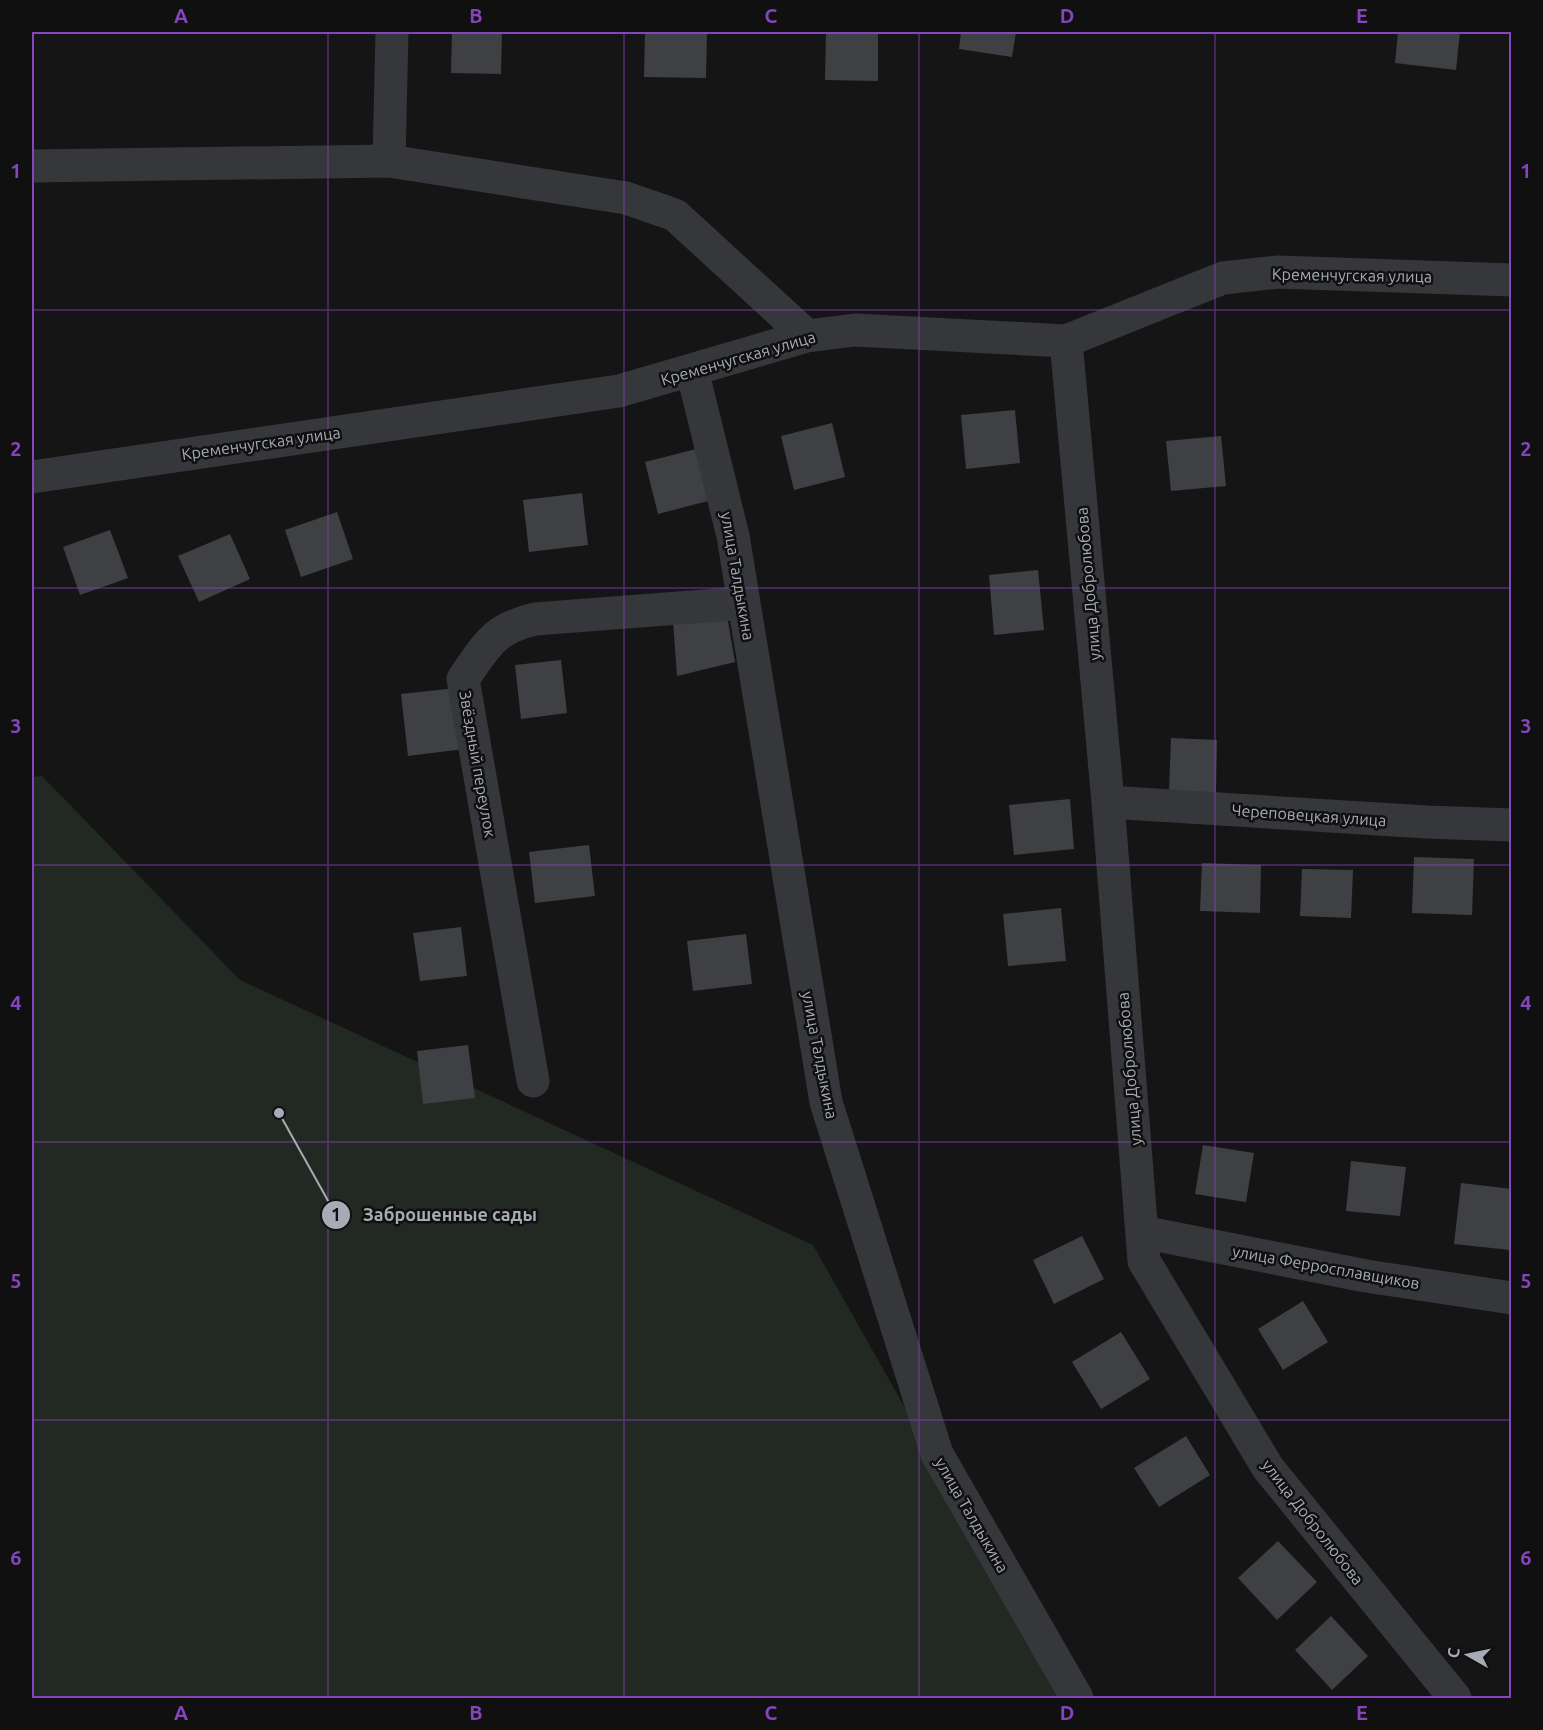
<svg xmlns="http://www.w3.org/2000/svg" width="1543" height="1730" font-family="Ubuntu,sans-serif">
  <rect width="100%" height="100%" fill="#151516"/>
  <path fill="#212922" d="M42,776L240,980L813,1245L1069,1698H32V777Z"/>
  <path fill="#3f4043" d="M452,32H502L501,74L451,73Z
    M645,32H707L706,78L644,77Z
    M826,32H878V81L825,80Z
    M961,32H1016L1012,57L959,49Z
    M1398,32H1460L1456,70L1395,63Z
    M1015,410L1020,463L966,469L961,415Z
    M832,423L845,477L794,490L781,436Z
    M1221,436L1226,486L1171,491L1166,441Z
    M696,449L708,501L658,514L645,462Z
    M1510,474H1512V497H1509Z
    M582,493L588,545L529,552L523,500Z
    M337,512L353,559L301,577L285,530Z
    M110,530L128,578L80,595L63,547Z
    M230,534L250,579L199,602L178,556Z
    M1038,570L1044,630L994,635L989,575Z
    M726,610L735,662L677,676L673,621Z
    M561,660L567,713L521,719L515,665Z
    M456,688L464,749L408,756L401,694Z
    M1171,738L1217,740L1216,793L1169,791Z
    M1070,799L1074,849L1014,855L1009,805Z
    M589,845L595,896L535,903L529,852Z
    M1414,857L1474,859L1472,915L1412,913Z
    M1202,863L1261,865L1260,913L1200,911Z
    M1302,869L1353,870L1351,918L1300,916Z
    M1061,908L1066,961L1008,966L1003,914Z
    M461,927L467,976L420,981L413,933Z
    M746,934L752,984L693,991L687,941Z
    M468,1045L475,1098L423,1104L417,1051Z
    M1203,1145L1254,1153L1246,1202L1195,1194Z
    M1351,1161L1406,1167L1400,1216L1346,1211Z
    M1461,1183L1512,1189L1510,1250L1454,1244Z
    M1082,1236L1104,1279L1054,1304L1033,1260Z
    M1303,1301L1328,1342L1283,1370L1258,1329Z
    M1121,1332L1150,1379L1101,1409L1072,1362Z
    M1186,1436L1210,1475L1159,1507L1134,1468Z
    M1278,1541L1317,1582L1277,1620L1238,1578Z
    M1331,1616L1368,1656L1332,1690L1295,1650Z"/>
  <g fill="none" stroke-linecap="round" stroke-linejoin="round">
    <path stroke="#36373b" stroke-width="33" d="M389,161L392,32
      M32,166L389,161L626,198L675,215L807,336
      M1066,341L1108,802L1144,1261L1268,1468L1455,1698
      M692,370L733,536L826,1102L937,1454L1077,1698
      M32,477L619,391L807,336L855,330L1066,341L1223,278L1278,272L1512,280
      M1108,802L1426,822L1512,825
      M533,1081L463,679C487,645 493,629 535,619L744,603
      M1142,1232L1366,1276L1512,1298"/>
  </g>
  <path fill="none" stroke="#8445bd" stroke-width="1.5" stroke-opacity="0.55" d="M328,32V1698M624,32V1698M919,32V1698M1215,32V1698M32,310H1512M32,588H1512M32,865H1512M32,1142H1512M32,1420H1512"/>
  <g text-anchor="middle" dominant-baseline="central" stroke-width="5" stroke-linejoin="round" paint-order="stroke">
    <g font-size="16" fill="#a7abb6" stroke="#101011">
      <text transform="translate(1352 275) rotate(1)">Кременчугская улица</text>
      <text transform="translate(738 358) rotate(-16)">Кременчугская улица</text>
      <text transform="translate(261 443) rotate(-8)">Кременчугская улица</text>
      <text transform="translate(738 576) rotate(80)">улица Талдыкина</text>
      <text transform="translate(1088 584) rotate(-95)">улица Добролюбова</text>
      <text transform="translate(478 764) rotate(80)">Звёздный переулок</text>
      <text transform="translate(1309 815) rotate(4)">Череповецкая улица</text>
      <text transform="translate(820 1055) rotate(79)">улица Талдыкина</text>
      <text transform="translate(1129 1069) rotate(-95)">улица Добролюбова</text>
      <text transform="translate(1326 1267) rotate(10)">улица Ферросплавщиков</text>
      <text transform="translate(972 1515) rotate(60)">улица Талдыкина</text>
      <text transform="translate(1313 1522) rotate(52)">улица Добролюбова</text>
    </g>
  </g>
  <path fill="none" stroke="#a7abb6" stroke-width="2" d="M279 1113L336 1215"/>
  <g fill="#a7abb6" stroke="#101011" stroke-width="2">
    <circle cx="279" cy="1113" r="6"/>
    <circle cx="336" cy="1215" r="15"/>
  </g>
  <g font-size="18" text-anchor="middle" font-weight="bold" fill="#111">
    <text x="336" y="1221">1</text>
  </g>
  <g font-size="18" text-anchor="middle" font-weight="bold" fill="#a7abb6" stroke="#101011" stroke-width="5" stroke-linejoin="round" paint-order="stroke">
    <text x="450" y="1221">Заброшенные сады</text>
  </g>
  <rect width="1543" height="1730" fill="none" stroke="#101011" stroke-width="66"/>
  <g transform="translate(1468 1655) rotate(279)" stroke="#101011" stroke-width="4.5" paint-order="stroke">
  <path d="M0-4.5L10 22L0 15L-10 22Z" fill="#a7abb6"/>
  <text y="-9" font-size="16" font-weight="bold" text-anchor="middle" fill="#a7abb6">С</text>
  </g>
  <rect x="33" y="33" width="1477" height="1664" fill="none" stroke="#8445bd" stroke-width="2"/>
  <g font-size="20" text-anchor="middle" font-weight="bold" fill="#8445bd">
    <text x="181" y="23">A</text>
    <text x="476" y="23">B</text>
    <text x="771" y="23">C</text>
    <text x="1067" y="23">D</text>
    <text x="1362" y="23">E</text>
    <text x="16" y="178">1</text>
    <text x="1526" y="178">1</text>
    <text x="16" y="456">2</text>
    <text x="1526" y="456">2</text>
    <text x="16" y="733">3</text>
    <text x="1526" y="733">3</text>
    <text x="16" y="1010">4</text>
    <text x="1526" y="1010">4</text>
    <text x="16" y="1288">5</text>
    <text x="1526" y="1288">5</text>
    <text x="16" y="1565">6</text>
    <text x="1526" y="1565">6</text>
    <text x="181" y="1720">A</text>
    <text x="476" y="1720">B</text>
    <text x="771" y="1720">C</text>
    <text x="1067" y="1720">D</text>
    <text x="1362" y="1720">E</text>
  </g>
</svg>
